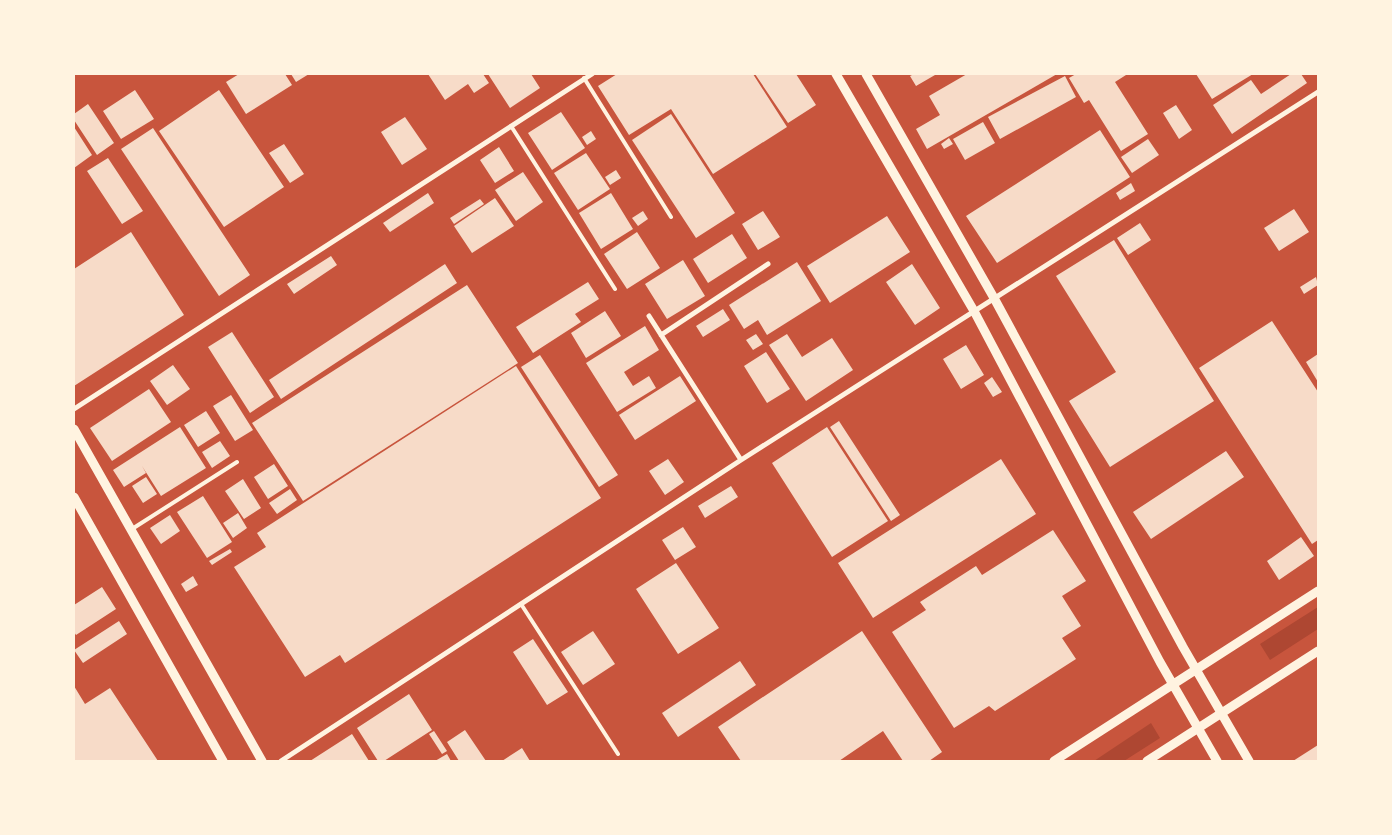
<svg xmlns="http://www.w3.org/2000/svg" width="1392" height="835" font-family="'Noto Sans',sans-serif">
  <rect width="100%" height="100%" fill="#c8553d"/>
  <path fill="#ae4732" d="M1318,607V629L1270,660L1260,644Z
    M1151,723L1160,738L1124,761H1094Z"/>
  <path fill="#f7dbc8" d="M239,74H285L292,85L246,114L226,82Z
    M291,74H309L296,82Z
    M428,74H483L489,83L474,93L468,84L445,100Z
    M488,74H531L540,88L510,108Z
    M617,74H753L787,127L713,174L671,109L629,135L598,86Z
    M755,74H796L816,105L788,123Z
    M914,74H934L935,75L916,86L910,76Z
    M967,74H1057L927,149L916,129L940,115L929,96Z
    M1076,74H1125L1126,75L1115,82L1148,134L1121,151L1089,100L1084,103L1069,78Z
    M1196,74H1253L1212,99Z
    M1291,74H1301L1307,83L1232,134L1213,105L1251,80L1261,94Z
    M1065,76L1076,97L1000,139L988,117Z
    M135,90L154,119L121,139L103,111Z
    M219,90L284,187L224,227L159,131Z
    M88,104L114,143L97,155L74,120V114Z
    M1176,105L1192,130L1179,139L1163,113Z
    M561,112L585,148L552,170L528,133Z
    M671,114L735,213L696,238L632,140Z
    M405,117L427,149L402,165L381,132Z
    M983,122L995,143L965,160L953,139Z
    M74,127L92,155L74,168Z
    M153,128L250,275L219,296L121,149Z
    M1100,130L1130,177L997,263L966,216Z
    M591,131L596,139L587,145L582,137Z
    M949,138L953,144L944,149L941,144Z
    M1148,139L1159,155L1132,173L1121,157Z
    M284,144L304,174L290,183L269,153Z
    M499,147L514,171L495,183L480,160Z
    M586,153L610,189L578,210L554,173Z
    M108,158L143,211L122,224L87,171Z
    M616,170L621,178L610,185L605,177Z
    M523,172L543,202L516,221L495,190Z
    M1131,183L1135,191L1120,200L1116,193Z
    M428,193L434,203L390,232L383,223Z
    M611,193L633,229L601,249L579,213Z
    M495,198L514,226L472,253L454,226Z
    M480,199L484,204L454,224L450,218Z
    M1294,209L1309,232L1279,251L1264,228Z
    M643,211L648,219L638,226L632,218Z
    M763,211L780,237L758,250L742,224Z
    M887,216L910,252L830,303L807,266Z
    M1140,223L1151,240L1128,255L1117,238Z
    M131,232L184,315L74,386V269Z
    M637,232L660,268L627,289L604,254Z
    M732,234L747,258L708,283L693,259Z
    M1114,240L1214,401L1110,467L1069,401L1116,372L1056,276Z
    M331,256L337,265L294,294L287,284Z
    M683,260L705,296L667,319L645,284Z
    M797,262L821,301L767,335L758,320L744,329L729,305Z
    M445,264L457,283L281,399L269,380Z
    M912,264L940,308L915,325L886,282Z
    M1316,277L1318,285L1304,294L1300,287Z
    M588,282L599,299L575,314L581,322L533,353L516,327Z
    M467,285L518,363L303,501L252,423Z
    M723,309L730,320L703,337L696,326Z
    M605,311L621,336L586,358L571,333Z
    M1272,321L1318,392V540L1312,544L1199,368Z
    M645,326L659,350L624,372L633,386L649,376L656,388L617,412L586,363Z
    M232,332L274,397L250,413L208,347Z
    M756,334L763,344L753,350L746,340Z
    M787,334L802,357L832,338L853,370L806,401L769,345Z
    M966,345L984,375L961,389L943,359Z
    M766,352L790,389L767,403L744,366Z
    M1318,354V382L1306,362Z
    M540,355L618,475L599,487L521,367Z
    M173,365L190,389L167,405L150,381Z
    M516,366L601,498L345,663L340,655L305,677L234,567L266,547L257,533Z
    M680,376L696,401L635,440L619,415Z
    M992,377L1002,392L993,397L984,383Z
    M149,389L171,422L112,461L90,428Z
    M231,395L253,430L235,441L213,406Z
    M206,411L220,433L198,447L184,425Z
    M839,421L900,515L891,521L830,427Z
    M180,427L206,468L161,496L142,466L146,473L124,487L113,470Z
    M827,427L888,521L832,557L772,463Z
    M220,441L230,456L212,468L202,452Z
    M1226,451L1244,477L1151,539L1133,512Z
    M668,459L684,482L665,495L649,471Z
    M1001,459L1036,514L873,618L838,563Z
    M274,464L288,486L268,499L254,477Z
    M146,477L157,494L143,503L132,486Z
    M243,479L261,508L244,519L225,491Z
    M731,486L738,497L705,518L698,506Z
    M290,489L297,500L277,514L269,503Z
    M203,496L232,542L207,558L177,512Z
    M238,513L247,528L233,538L223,523Z
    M170,515L180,531L161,544L150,528Z
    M683,527L696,547L675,560L662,540Z
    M1053,530L1086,581L1062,596L1081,626L1062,638L1076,659L995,711L989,706L954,728L892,632L926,610L920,602L976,566L982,575Z
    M1301,537L1314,556L1279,580L1267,561Z
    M230,549L232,552L212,565L209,561Z
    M676,563L719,628L678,654L636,589Z
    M193,576L198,585L186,592L181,584Z
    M102,587L116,609L76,635L74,632V605Z
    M119,621L127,634L83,663L74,650Z
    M593,631L615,664L583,685L561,652Z
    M862,631L942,752L929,761H903L883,731L839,761H741L718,727Z
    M533,639L568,692L547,705L513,652Z
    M740,661L756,685L678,737L662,713Z
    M74,686L85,704L110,688L158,761H74Z
    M409,694L432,730L384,761H378L357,728Z
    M465,730L486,761H459L447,742Z
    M434,731L447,751L442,754L429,734Z
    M352,734L369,761H310Z
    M1318,745V761H1293Z
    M522,748L530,761H502Z
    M447,754L451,761H435Z"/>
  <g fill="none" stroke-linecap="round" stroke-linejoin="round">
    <path stroke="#fff3e0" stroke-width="4" d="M584,78L671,217
      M511,126L615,289
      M132,529L237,462
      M521,604L618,754"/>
    <path stroke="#fff3e0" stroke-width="5" d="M649,316L741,460
      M661,335L768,264
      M74,409L592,74
      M281,761L741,460L1318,92"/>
    <path stroke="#fff3e0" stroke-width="9" d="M836,74L974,311L1160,662L1217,761
      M866,74L994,298L1183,647L1249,761
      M74,429L262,761
      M74,497L223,761
      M1054,761L1318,591
      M1147,761L1318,651"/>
  </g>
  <rect width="1392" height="835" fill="none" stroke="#fff3e0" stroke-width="150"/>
</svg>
